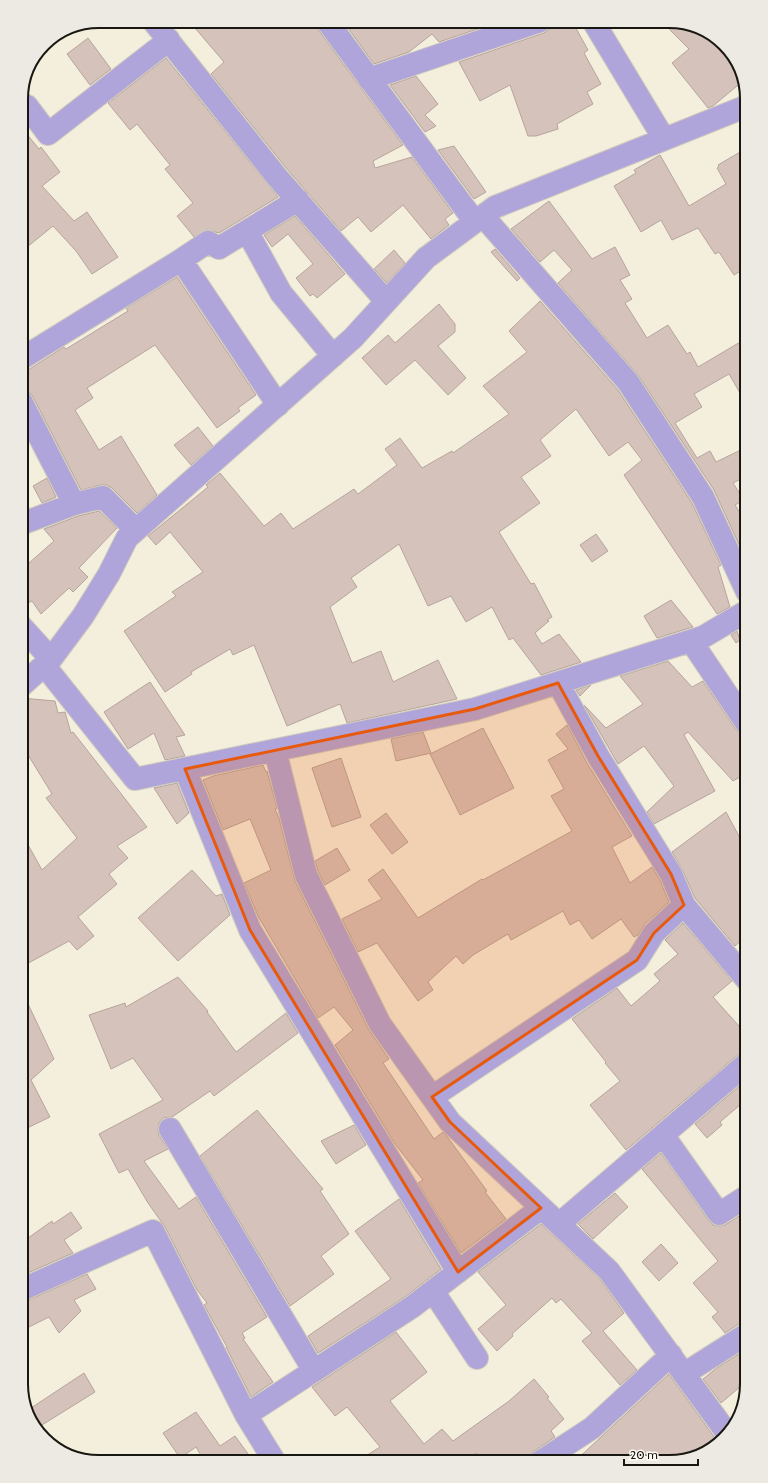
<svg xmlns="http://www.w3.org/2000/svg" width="768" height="1483" font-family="Cabin,sans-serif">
  <rect width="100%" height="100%" fill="#f4efdd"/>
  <path fill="#d5c2bb" stroke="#b6a49d" d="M189,21H315L317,28L403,145L373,161L375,168L412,157L453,213L445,219L449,225L431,239L403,205L371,232L358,217L341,231L287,169L211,74L224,62Z
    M343,21H501L439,42L432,34L409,52L374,64Z
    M552,21H572L588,50L584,53L601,84L587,92L593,104L557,124L558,129L536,136H528L510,85L480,101L459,62L544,33L550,29Z
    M661,21H674L712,34L741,69L743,81L713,106L708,108L672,63L689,49Z
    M88,38L111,69L90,85L67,54Z
    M166,58L278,197L219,233L207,230L194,237L177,216L193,203L165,169L170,165L137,124L130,130L108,103Z
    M416,76L438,104L425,115L436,126L425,132L390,85Z
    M21,127L39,149L41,147L60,172L42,186L74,221L87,212L118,257L92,274L76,251L53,226L21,252Z
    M454,146L486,192L474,199L438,150Z
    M747,148V267L734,275L719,252L715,254L698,228L672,240L661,220L641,232L614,186L636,173L634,170L660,155L689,206L726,184L717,168L719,166L718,165Z
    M549,201L592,259L615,247L630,275L620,280L632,299L625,303L647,338L668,325L687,354L690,352L698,367L747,338V405L729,374L694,394L702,407L675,423L697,458L710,451L716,462L747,447V476L733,483L744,500L735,505L747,523V547L742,551L714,490L638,375L558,283L572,270L554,250L540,262L511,229Z
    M295,216L345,274L317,298L313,294L310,296L296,278L313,264L288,234L272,247L264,235Z
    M495,249L520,278L517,281L491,252Z
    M394,250L405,263L387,283L374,269Z
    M177,277L256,395L238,408L240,411L217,428L155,345L87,388L93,398L75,410L99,450L121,436L157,495L137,513L112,488L107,485H100L81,490L32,395L27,390L21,389V371L28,370L64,347L66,349L128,311L126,308Z
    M540,301L618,390L692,503L721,565L718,567L730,607L717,614L624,475L642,460L628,442L609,456L576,409L540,440L551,456L521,477L540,503L499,532L531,584L534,583L552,617L547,620L549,621L535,633L542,644L559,634L581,662L541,675L513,638L509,640L492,607L466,622L451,596L428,606L399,544L351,578L357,587L330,607L352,663L381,651L393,682L438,660L457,699L347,723L340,704L287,726L254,645L233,655L230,649L191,672L192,674L165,692L124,631L176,596L172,592L203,572L170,532L156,545L148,536L208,487L206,485L220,473L264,526L281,513L293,529L354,489L358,494L397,465L385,449L400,438L422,468L452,451L453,453L509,414L483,386L527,352L509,331Z
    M439,304L455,324V332L438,346L466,378L448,395L415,360L386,385L362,358L388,335L395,343Z
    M198,427L213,446L191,465L174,445Z
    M47,478L56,497L42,503L33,486Z
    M99,511L117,528L79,568L88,577L73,592L69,588L41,614L32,601L21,606V570L54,541L44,529L78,516Z
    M596,534L608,551L592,562L580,545Z
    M671,600L693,627L657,638L644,616Z
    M737,631L740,640L736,643L731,635Z
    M668,661L692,687L703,681L737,731L747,738V773L733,781L688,732L684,735L715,791L654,824L647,812L674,786L644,746L618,764L584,705L606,728L643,704L620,676Z
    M150,682L185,735L176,737L185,756L165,760L154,733L128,749L104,712Z
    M591,685L580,696L576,690Z
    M21,698L55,701L58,713L65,712L71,733L73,732L147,827L117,846L128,858L109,874L117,884L78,917L94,936L77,950L69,941L21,967V832L42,870L77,838L46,798L52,794L25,750L21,731Z
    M567,725L587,763L632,836L612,847L630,883L652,867L660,880L669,902L645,924L638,935L634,937L621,919L592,939L579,920L570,925L563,911L511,940L508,934L473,955L463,964L456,956L428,982L433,990L418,1001L377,943L358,952L342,919L382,899L368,880L383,869L418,918L482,879L483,880L572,831L551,796L564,789L548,760L568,749L556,734Z
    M483,728L514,788L460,815L430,754Z
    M423,732L431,753L396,761L391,739Z
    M341,758L361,817L332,827L312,768Z
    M263,765L266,772L267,771L277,808L275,809L279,818L295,881L369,1030L389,1059L383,1063L434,1139L443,1132L446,1135L487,1191L485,1192L506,1219L461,1253L418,1183L423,1180L395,1144L335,1045L353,1030L334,1007L318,1018L259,918L244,883L271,870L250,819L223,830L203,780L213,776Z
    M177,783L189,813L177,824L154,788Z
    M726,812L747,851V935L735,946L695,898L682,869L672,852Z
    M386,813L408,842L392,854L370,825Z
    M337,848L350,870L325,885L318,871L315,861Z
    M192,870L216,896L222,894L230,915L178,961L138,918Z
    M683,923L732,981L713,997L747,1035V1051L739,1054L626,1150L590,1105L620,1081L605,1063L606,1062L572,1019L617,988L631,1006L660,981L654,974L678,954L665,940Z
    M178,977L208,1011L207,1012L236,1052L286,1013L298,1033L214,1096L210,1091L172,1117L163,1118L159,1123L158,1130L159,1135L168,1149L144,1161L179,1209L196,1197L267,1317L242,1333L245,1338L243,1339L273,1382L251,1397L226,1347H227L204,1305L207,1303L197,1290L165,1227L148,1203L128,1169L119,1173L99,1134L163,1100L133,1058L111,1069L89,1015L125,1003L126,1007Z
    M21,989L54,1059L31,1080L50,1117L21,1131Z
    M739,1086L747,1094V1099L720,1122L722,1125L707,1138L695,1124Z
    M257,1110L323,1189L320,1191L349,1234L321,1256L334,1274L290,1306L200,1156Z
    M354,1125L366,1145L336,1164L321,1141Z
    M661,1153L709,1221L713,1225L719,1226L725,1225L747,1211V1322L740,1323L725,1333L712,1317L718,1312L693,1283L718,1261L642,1169Z
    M615,1193L628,1207L593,1239L578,1224Z
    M399,1199L441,1269L405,1297L318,1353L308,1336L391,1279L355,1231Z
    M71,1212L82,1228L64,1240L73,1253L21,1276V1243L52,1221L53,1224Z
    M541,1224L600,1279L624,1313L603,1331L637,1370L620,1385L582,1341L592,1333L561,1299L556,1303L552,1298L512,1334L513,1336L497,1351L478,1329L506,1305L478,1272Z
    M661,1244L678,1263L659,1281L642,1262Z
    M87,1274L96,1289L74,1300L81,1311L59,1333L49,1317L21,1331V1302L26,1301Z
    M396,1332L427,1372L390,1401L424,1444L442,1429L453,1441L509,1401L534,1379L549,1397L547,1398L564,1419L551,1431L555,1437L533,1452L529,1456L528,1462H482L476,1453L468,1459L470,1462H356L380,1447L347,1407L335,1416L312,1387Z
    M747,1349V1381L721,1403L703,1379L718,1367Z
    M84,1373L95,1392L42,1425L31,1408Z
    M669,1374L717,1441L699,1456L669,1462H574Z
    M196,1412L220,1446L235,1436L254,1462H195L202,1457L196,1447L180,1458L163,1433Z"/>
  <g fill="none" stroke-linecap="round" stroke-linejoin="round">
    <g stroke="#d1ccbc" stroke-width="24">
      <path id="street" d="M153,21L277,177L386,301
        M327,21L475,222
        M593,21L664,139
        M369,79L540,21
        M21,109L27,106L48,134L169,40
        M483,216L628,382L703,497L747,592
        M247,231L281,293L333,356
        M181,260L208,242L219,248L298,200
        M21,359L181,260L278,405
        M21,401L74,504L103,497L136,530
        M21,524L74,504
        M21,626L51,659
        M691,641L747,724
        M44,665L135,779L475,709L703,637L747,611
        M558,683L598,756L671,874L684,905L747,980
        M21,686L51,659L83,616L109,574L127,538L353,338L426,258L495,207L747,106
        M275,750L306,875L380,1024L450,1122L609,1271L727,1433
        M185,769L250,930L458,1272
        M432,1097L637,960L654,933L684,905
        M170,1129L314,1371
        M663,1135L719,1214L747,1196
        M559,1224L747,1063
        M21,1290L153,1231L246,1415L275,1462
        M433,1291L477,1358
        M684,1374L747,1334
        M246,1415L412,1307L541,1208
        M540,1462L592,1428L671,1355"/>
    </g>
    <use href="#street" stroke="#b0a5db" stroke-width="22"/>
  </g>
  <path fill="#e8590c" fill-opacity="0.2" stroke="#e8590c" stroke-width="3" stroke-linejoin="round" d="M558,683L598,756L671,874L684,905L654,933L637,960L432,1097L450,1122L541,1208L458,1272L250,930L185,769L475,709Z"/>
  <path d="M0 0H768V1483H0ZM99 28H669A71 71 0 0 1 740 99V1384A71 71 0 0 1 669 1455H99A71 71 0 0 1 28 1384V99A71 71 0 0 1 99 28Z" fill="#eceae3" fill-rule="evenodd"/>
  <path fill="none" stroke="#191711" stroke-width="2" d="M99 28H669A71 71 0 0 1 740 99V1384A71 71 0 0 1 669 1455H99A71 71 0 0 1 28 1384V99A71 71 0 0 1 99 28Z"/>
  <path d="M624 1459v6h74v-6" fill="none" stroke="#191711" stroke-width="2"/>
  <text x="630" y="1459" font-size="12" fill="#191711" stroke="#fefcf5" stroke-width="3" paint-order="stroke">20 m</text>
</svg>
